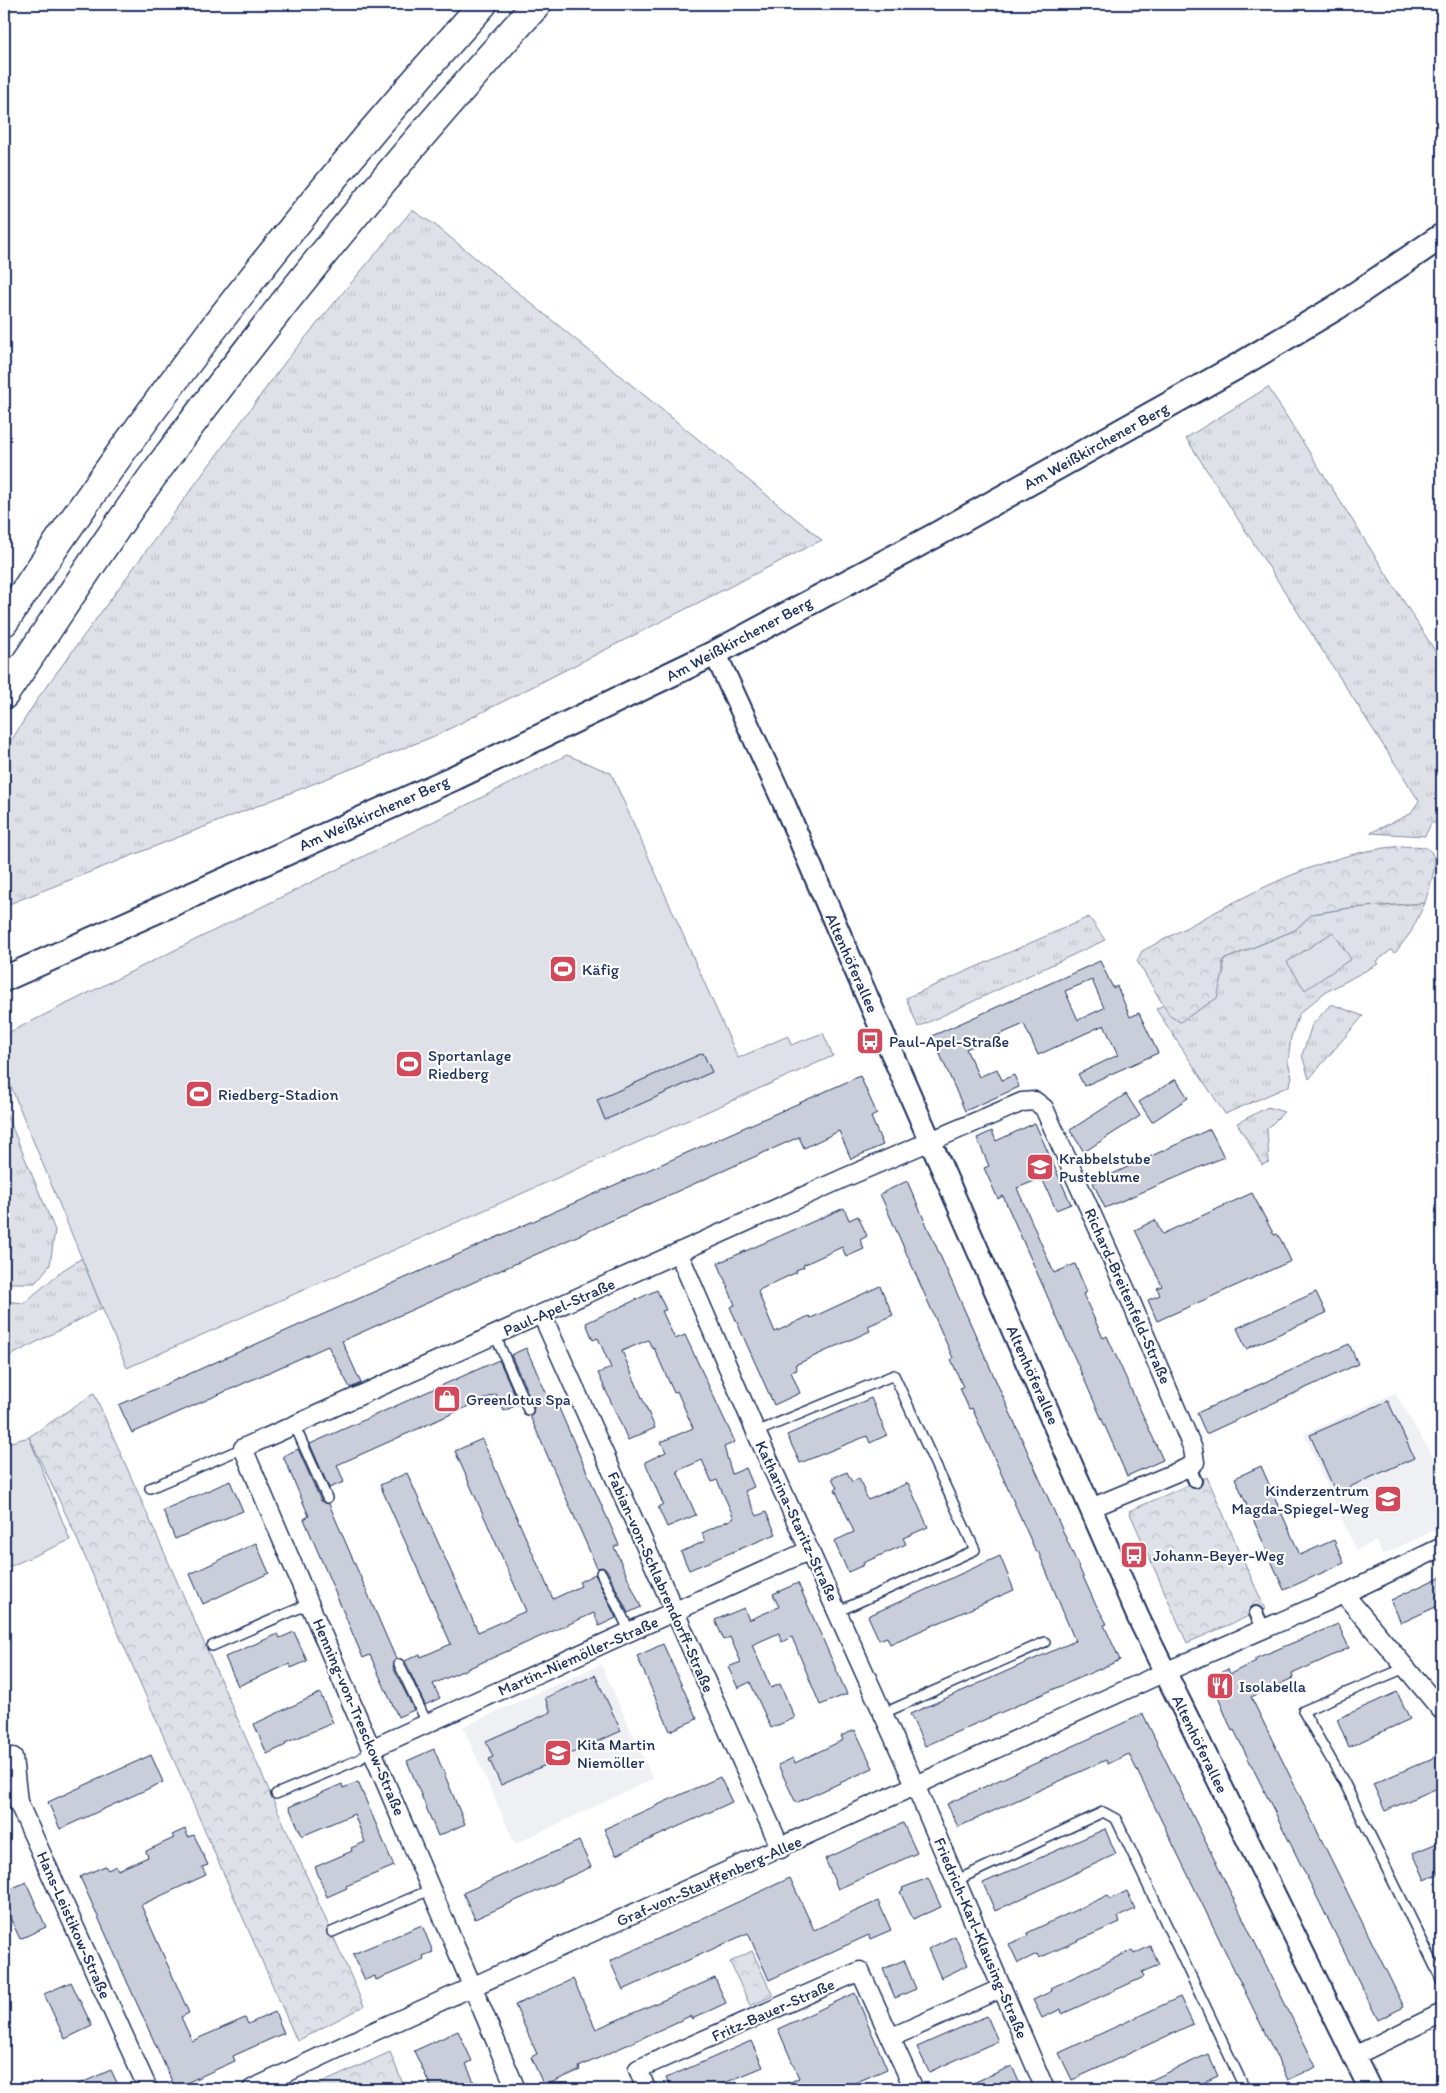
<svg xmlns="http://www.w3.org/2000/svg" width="1446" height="2093" font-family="Itim,sans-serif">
  <defs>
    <pattern id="grass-tufts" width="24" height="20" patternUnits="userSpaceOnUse" patternTransform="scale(1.25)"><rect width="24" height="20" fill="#dee1e7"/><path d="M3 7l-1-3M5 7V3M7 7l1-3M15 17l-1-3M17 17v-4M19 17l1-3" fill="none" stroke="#bec1c9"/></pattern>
    <pattern id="park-crowns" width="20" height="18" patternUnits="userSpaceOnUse" patternTransform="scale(1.25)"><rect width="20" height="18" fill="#dee1e7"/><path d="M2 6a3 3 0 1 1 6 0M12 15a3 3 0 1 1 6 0" fill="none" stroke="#bec1c9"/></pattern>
  </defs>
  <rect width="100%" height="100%" fill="#fff"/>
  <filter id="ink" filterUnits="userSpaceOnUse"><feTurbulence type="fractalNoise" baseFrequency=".02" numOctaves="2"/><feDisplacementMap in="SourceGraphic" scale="10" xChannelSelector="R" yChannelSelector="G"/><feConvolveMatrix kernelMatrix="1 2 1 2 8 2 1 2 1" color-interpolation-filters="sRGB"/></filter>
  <g filter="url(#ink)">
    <path fill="#eff0f4" d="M1395,1393L1442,1472V1526L1383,1555L1376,1541L1356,1550L1304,1434Z
      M601,1664L653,1779L515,1844L463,1727Z"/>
    <path fill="url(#grass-tufts)" stroke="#7c88a2" d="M412,210L435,225L822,540L437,735L4,906V752L38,698L285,362Z
      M1268,387L1442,662V828L1432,822L1425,836L1370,833L1410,814L1419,801L1186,438Z
      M1425,903L1411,932L1395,953L1391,950L1376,962L1378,964L1324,993L1299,1014L1291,1037L1288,1062L1292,1077L1289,1086L1225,1114L1156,1009L1163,1005L1170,1016L1223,974V960L1295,930L1312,914L1349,908Z
      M1089,917L1105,940L918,1027L906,998Z
      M1331,1004L1363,1016L1309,1079L1302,1055L1312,1025Z
      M1268,1107L1284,1112L1267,1129L1269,1162L1262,1165L1237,1123Z
      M4,1108L55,1230L50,1265L35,1283H4Z
      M82,1258L102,1308L4,1359V1301L24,1303L63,1270Z"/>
    <path fill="url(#park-crowns)" stroke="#7c88a2" d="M1402,846C1409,847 1420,845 1426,848C1444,856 1428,889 1425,903L1349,908L1312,914L1295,930L1223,960V974L1217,998L1180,1022L1170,1016L1137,961L1142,951C1224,909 1308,854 1402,846Z
      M94,1393L364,2006L297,2041L70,1523L29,1437Z
      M1207,1477L1265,1609L1187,1643L1129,1511Z
      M752,1951L773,1996L750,2006L730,1962Z
      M390,2052L405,2089H316L322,2083Z"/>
    <path fill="#dee1e7" stroke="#7c88a2" d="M567,755L611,773L738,1058L788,1036L791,1045L823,1033L833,1056L127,1368L4,1070V1035Z
      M1333,932L1351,959L1305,990L1287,962Z
      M29,1437L70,1540L4,1569V1444Z"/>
    <path fill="#caceda" stroke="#1b2f5e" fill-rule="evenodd" d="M1100,961L1113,988L1117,986L1130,1017L1139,1013L1158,1053L1084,1086L1078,1074L1118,1055L1104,1025L1038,1055L1024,1024L966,1049L979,1077L997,1069L1002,1080L1014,1075L1019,1087L965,1111L932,1036ZM1092,980L1104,1008L1078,1020L1065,991Z
      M703,1053L712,1072L605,1120L597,1100Z
      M860,1076L877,1114L871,1117L883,1145L851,1159L839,1131L804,1148L799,1137L342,1341L361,1383L350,1388L328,1346L132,1433L119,1405Z
      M1176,1079L1188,1098L1152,1122L1139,1102Z
      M1126,1094L1140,1116L1084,1152L1070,1130Z
      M1035,1123L1071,1204L1056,1210L1042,1178L1017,1188L1054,1273L1075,1264L1087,1292L1083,1294L1103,1338L1107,1336L1163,1460L1127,1476L1003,1196L998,1199L984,1168L989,1166L977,1138L992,1131L996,1141Z
      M1210,1129L1224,1157L1105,1208L1093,1183Z
      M907,1181L1094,1601L1107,1624L1104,1625L1120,1660L925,1746L910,1714L1075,1641L1038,1551L1036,1552L972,1408L969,1409L960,1388L963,1387L951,1359L953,1358L880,1194Z
      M1252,1193L1274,1235L1277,1234L1281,1240L1291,1261L1157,1321L1148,1300L1160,1295L1157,1288L1162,1286L1135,1230L1155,1220L1162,1234Z
      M844,1208L849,1220L858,1216L867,1236L860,1240L864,1249L846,1257L842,1247L803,1265L804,1267L796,1270L797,1272L761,1289L758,1292L775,1332L809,1316L811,1318L880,1286L893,1315L868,1326L870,1331L795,1365L797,1370L791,1372L800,1393L774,1405L730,1307L735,1305L718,1263Z
      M657,1290L666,1310L662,1311L675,1339L685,1335L735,1442L724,1447L732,1474L746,1468L754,1487L745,1491L757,1516L766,1512L776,1534L689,1570L681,1552L705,1541L702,1533L734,1518L717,1480L712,1482L702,1460L677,1471L696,1515L667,1527L658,1507L663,1504L645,1462L666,1452L661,1442L693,1428L677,1391L674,1393L654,1348L653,1349L648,1340L622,1351L655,1428L628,1440L598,1373L611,1368L598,1338L593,1340L586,1323Z
      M1316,1292L1326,1313L1246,1349L1237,1328Z
      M1349,1344L1358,1364L1206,1434L1197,1413Z
      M526,1348L553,1408L558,1406L619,1545L614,1547L641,1607L628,1613L607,1570L602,1567L597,1568L530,1416L533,1413L534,1407L511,1355Z
      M499,1360L519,1404L504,1411L496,1394L337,1465L344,1482L329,1488L310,1444Z
      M871,1398L887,1435L870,1443L867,1436L800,1463L787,1435Z
      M1388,1401L1414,1458L1336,1493L1310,1435Z
      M482,1439L553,1599L581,1586L579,1582L595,1574L616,1618L599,1626L594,1613L433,1684L440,1698L425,1705L405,1661L420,1654L421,1657L451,1644L380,1485L407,1473L478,1632L526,1611L455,1451Z
      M298,1449L321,1501L329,1504L396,1659L393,1667L414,1710L398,1717L370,1655L363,1658L304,1519L309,1516L283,1456Z
      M1261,1466L1300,1555L1334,1540L1344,1563L1284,1590L1235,1478Z
      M847,1472L852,1482L859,1478L868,1500L908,1483L928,1527L903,1538L906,1544L863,1563L864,1565L848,1572L834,1541L854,1532L835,1489L837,1488L832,1478Z
      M230,1481L243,1511L175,1539L163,1510Z
      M256,1543L269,1573L203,1604L190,1574Z
      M1000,1556L1014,1590L890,1644L887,1637L879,1640L868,1616Z
      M1442,1576V1604L1401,1623L1391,1600Z
      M798,1583L847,1694L820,1705L792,1637L782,1642L779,1633L752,1645L771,1688L780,1684L795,1718L771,1728L750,1682L738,1688L728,1667L741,1662L730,1637L724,1640L715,1620L744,1608L749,1620L779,1607L773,1594Z
      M1338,1624L1349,1648L1292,1674L1293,1678L1251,1697L1404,2007L1378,2020L1234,1730L1232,1731L1210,1678L1228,1669L1230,1674L1256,1661L1254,1659Z
      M294,1632L307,1661L291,1668L290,1664L238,1686L225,1657L278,1634L280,1638Z
      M663,1644L697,1719L670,1731L637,1656Z
      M595,1675L621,1731L501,1785L489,1759L493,1757L486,1741L551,1712L545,1698Z
      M1397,1692L1410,1719L1349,1747L1337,1719Z
      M320,1693L333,1723L285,1743L286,1745L267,1754L254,1724Z
      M1143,1714L1316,2067L1288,2080L1129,1754L1108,1764L1106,1760L958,1827L947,1804Z
      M855,1730L873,1768L796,1803L778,1765L793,1758L795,1763L843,1740L841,1736Z
      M434,1749L465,1824L438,1836L407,1761Z
      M1442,1754V1786L1385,1811L1373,1784Z
      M151,1755L163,1782L60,1829L48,1802Z
      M720,1777L732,1802L616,1855L604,1829Z
      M358,1782L394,1866L346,1886L347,1888L327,1897L315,1867L352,1851L351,1848L365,1842L354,1814L302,1836L289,1807L342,1784L343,1788Z
      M903,1823L917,1853L838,1889L825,1859Z
      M185,1829L188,1837L194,1835L208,1865L202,1867L206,1875L141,1905L189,2013L181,2017L192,2041L245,2018L248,2024L275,2012L284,2033L233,2056L235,2061L175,2088L80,1877L105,1866L108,1870L116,1866L118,1870L148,1857L146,1851L174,1838L172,1835Z
      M1105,1829L1116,1854L995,1911L983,1883Z
      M579,1841L591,1867L475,1919L463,1893Z
      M1442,1841V1872L1425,1880L1413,1853Z
      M790,1878L814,1930L878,1901L891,1930L870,1939L869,1935L769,1980L748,1933L623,1990L610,1961Z
      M928,1878L941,1907L913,1919L900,1892L903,1890L902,1888Z
      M26,1882L46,1927L20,1939L4,1905V1892Z
      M1127,1891L1135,1909L1118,1917L1120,1922L1039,1958L1037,1954L1018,1963L1009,1944L1028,1936L1027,1933L1108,1895L1110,1899Z
      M422,1925L433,1952L423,1956L424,1960L376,1980L375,1976L365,1980L353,1954Z
      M955,1936L968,1965L941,1978L928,1949Z
      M1150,1946L1159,1965L1142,1972L1144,1977L1062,2014L1061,2009L1042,2018L1033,2000L1052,1991L1051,1988L1132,1950L1134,1954Z
      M904,1960L916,1989L895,1998L883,1969Z
      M715,1978L726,2003L692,2019L690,2016L579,2067L580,2070L544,2086L531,2057L537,2054L515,2005L573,1979L596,2029Z
      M71,1982L92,2026L65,2039L44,1994Z
      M855,1993L887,2069L841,2089H775L799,2078L778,2029Z
      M1180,1997L1193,2024L1072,2080L1059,2053Z
      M987,2016L998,2041L929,2072L917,2047Z
      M458,2031L472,2061L466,2064L477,2089H432L414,2051Z
      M751,2041L763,2067L710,2089H671L666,2078Z
      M1208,2054L1218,2076L1190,2089H1132Z
      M1012,2066L1022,2089H959Z
      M111,2070L120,2089H68L104,2073Z"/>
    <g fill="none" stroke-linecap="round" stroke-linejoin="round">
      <g stroke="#1b2f5e" stroke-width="12">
        <path id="service" d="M495,1335L528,1410
          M294,1424L327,1498
          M756,1432L894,1375L975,1550L839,1611
          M150,1488L243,1448
          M601,1573L630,1632
          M212,1646L311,1603
          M399,1664L427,1723
          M1405,1668L1303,1711L1344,1782L1442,1981
          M884,1713L1045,1642
          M276,1794L360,1759L372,1748
          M957,1880L1103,1812L1116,1819L1245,2089
          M332,1932L432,1889"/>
      </g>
      <g stroke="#1b2f5e" stroke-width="16">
        <path id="pedestrian" d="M1189,1467L1195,1481
          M1256,1613L1264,1629"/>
      </g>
      <g stroke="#1b2f5e" stroke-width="21">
        <path id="minor" d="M679,1254L756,1432L916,1787L1045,2089
          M542,1315L781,1849
          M1344,1594L1442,1711
          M373,1748L810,1550
          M13,1757L18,1802L148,2089
          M892,2037L1002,1988
          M1352,2057L1442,2013
          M252,2089L375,2031L1165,1672L1344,1594L1442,1547
          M516,2089L243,1448L844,1178L1022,1102L1035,1101L1044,1108L1129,1297L1193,1449L1195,1462L1189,1467L1091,1508
          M646,2089L638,2069L860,1971L914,2089"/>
      </g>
      <g stroke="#1b2f5e" stroke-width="25">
        <path id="tertiary" d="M715,653L783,801L841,937L1138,1617L1370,2089"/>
      </g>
      <g stroke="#1b2f5e" stroke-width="28">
        <path id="secondary" d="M4,979L456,777L715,653L934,536L1238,366L1337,307L1442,236"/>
      </g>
      <g stroke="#1b2f5e" stroke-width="31">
        <path id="motorway" d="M4,622C148,404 309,198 483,4
          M4,695C54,621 102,546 155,473C274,310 402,153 537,4"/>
      </g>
      <use href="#service" stroke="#fff" stroke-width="9"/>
      <use href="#pedestrian" stroke="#fff" stroke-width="12"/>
      <use href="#minor" stroke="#fff" stroke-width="18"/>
      <use href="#tertiary" stroke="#fff" stroke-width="21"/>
      <use href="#secondary" stroke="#fff" stroke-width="24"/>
      <use href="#motorway" stroke="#fff" stroke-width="28"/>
    </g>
  </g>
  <defs>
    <g id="stadium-square" transform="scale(1.4375)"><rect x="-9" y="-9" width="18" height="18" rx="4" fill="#d1495b" stroke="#fff"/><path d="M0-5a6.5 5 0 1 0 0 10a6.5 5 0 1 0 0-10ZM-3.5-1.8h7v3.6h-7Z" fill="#fff"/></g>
    <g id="bus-square" transform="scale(1.4375)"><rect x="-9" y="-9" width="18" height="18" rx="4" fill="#d1495b" stroke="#fff"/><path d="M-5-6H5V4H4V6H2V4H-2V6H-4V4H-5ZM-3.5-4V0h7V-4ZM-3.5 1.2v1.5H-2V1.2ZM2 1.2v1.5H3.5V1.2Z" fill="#fff"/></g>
    <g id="school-square" transform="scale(1.4375)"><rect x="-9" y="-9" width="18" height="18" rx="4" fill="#d1495b" stroke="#fff"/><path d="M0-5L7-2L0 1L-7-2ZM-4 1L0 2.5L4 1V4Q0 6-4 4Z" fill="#fff"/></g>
    <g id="shop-square" transform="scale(1.4375)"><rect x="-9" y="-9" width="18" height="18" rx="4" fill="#d1495b" stroke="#fff"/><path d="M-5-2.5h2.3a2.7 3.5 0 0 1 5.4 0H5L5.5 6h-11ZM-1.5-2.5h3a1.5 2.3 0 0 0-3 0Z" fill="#fff"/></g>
    <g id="restaurant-square" transform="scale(1.4375)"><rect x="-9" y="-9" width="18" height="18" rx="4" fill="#d1495b" stroke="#fff"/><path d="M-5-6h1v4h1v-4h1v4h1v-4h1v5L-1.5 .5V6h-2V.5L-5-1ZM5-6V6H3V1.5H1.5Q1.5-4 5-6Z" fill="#fff"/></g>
  </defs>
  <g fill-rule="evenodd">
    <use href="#stadium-square" x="563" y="969"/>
    <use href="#bus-square" x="870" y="1041"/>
    <use href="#stadium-square" x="409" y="1064"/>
    <use href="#stadium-square" x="199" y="1094"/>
    <use href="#school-square" x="1040" y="1167"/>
    <use href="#shop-square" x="447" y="1399"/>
    <use href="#school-square" x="1388" y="1499"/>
    <use href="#bus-square" x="1134" y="1555"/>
    <use href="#restaurant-square" x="1220" y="1686"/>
    <use href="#school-square" x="558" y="1753"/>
  </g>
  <g text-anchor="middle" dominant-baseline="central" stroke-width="4.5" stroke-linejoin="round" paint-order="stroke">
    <g font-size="16" fill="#1b2f5e" stroke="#fff">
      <text transform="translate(1096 446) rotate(-29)">Am Weißkirchener Berg</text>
      <text transform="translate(739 639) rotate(-28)">Am Weißkirchener Berg</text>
      <text transform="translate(374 813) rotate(-24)">Am Weißkirchener Berg</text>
      <text transform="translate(852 963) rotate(66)">Altenhöferallee</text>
      <text transform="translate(1128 1296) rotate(66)">Richard-Breitenfeld-Straße</text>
      <text transform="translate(559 1307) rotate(-24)">Paul-Apel-Straße</text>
      <text transform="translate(1033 1375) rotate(66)">Altenhöferallee</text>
      <text transform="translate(797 1521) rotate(65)">Katharina-Staritz-Straße</text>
      <text transform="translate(661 1582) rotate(66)">Fabian-von-Schlabrendorff-Straße</text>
      <text transform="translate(578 1656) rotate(-24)">Martin-Niemöller-Straße</text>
      <text transform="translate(359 1717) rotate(67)">Henning-von-Tresckow-Straße</text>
      <text transform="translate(1200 1744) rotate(64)">Altenhöferallee</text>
      <text transform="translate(709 1881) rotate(-24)">Graf-von-Stauffenberg-Allee</text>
      <text transform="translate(74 1925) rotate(66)">Hans-Leistikow-Straße</text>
      <text transform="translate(981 1938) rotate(67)">Friedrich-Karl-Klausing-Straße</text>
      <text transform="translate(773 2010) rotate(-24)">Fritz-Bauer-Straße</text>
    </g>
    <g font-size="16" fill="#1b2f5e" stroke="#fff" text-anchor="start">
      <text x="582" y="969">Käfig</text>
      <text x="889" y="1041">Paul-Apel-Straße</text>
      <text x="428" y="1055">Sportanlage<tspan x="428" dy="18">Riedberg</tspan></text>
      <text x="218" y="1094">Riedberg-Stadion</text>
      <text x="1059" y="1158">Krabbelstube<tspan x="1059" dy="18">Pusteblume</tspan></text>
      <text x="466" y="1399">Greenlotus Spa</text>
      <text x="1369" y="1490" text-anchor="end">Kinderzentrum<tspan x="1369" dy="18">Magda-Spiegel-Weg</tspan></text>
      <text x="1153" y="1555">Johann-Beyer-Weg</text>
      <text x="1239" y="1686">Isolabella</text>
      <text x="577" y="1744">Kita Martin<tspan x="577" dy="18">Niemöller</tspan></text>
    </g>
  </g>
  <rect width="1446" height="2093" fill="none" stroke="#fff" stroke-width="20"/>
  <rect x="10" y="10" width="1426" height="2073" fill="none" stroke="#1b2f5e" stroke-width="2" filter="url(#ink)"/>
</svg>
